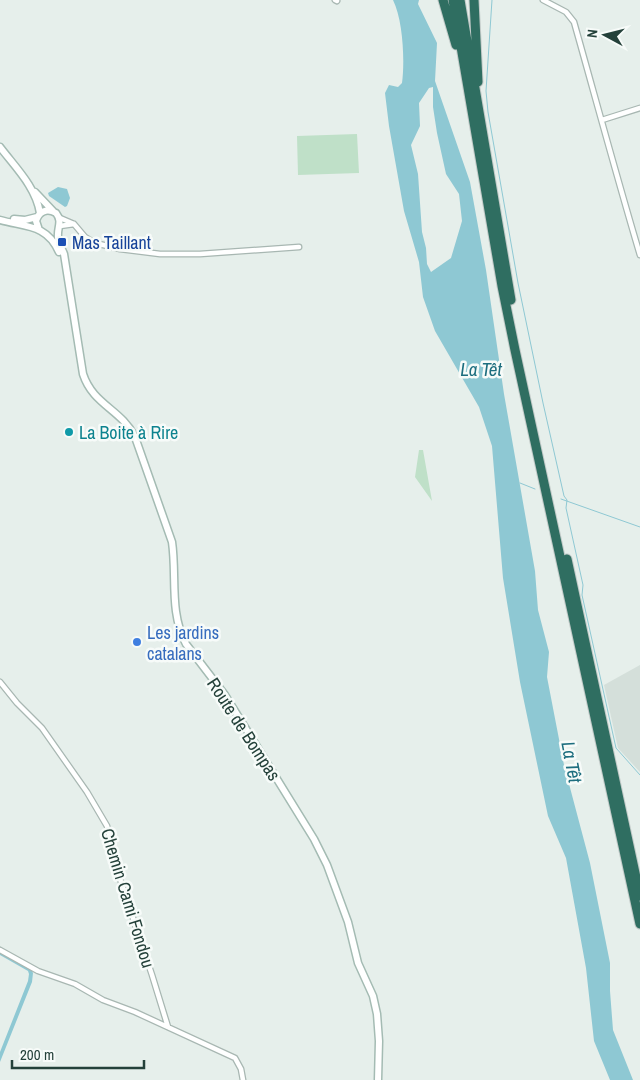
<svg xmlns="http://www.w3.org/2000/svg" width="640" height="1080" font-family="'Archivo Narrow',sans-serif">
  <rect width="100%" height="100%" fill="#e6efeb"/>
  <path fill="#d4dfda" d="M640,665V772L618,748L604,685Z"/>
  <path fill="#bfe0c8" d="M357,134L359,173L298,175L297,136Z
    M419,450H423L432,501L415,477Z"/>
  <path fill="#8ec8d3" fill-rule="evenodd" d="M393,0H419L418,4L437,43L435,81L470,182L486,270L504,394L535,571L538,610L549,652L547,677L564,765L590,863L610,963V991L613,1030L633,1080H610L594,1041L586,968L566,858L548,816L520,682L503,578L492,446L479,407L435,331L423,297L419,262L404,211L389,126L385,93L389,85L398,87L402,83C405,61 403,20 393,0ZM433,87V107L437,133L446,174L459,194L462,221L451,258L431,272L427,264L426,248L422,232L418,174L411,145L420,126L419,103L429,88Z
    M58,187L67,189L70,198L67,206L65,207L49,196L48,193Z
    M0,951L31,969L33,973L32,982L0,1062V1052L28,981L29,974L28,971L0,955Z"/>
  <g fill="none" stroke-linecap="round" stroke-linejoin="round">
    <path stroke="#8ec8d3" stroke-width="1" d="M492,0L486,91L488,112L518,283L543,403L564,496L567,500L566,508L583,585L582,595L616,748L640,775
      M520,483L535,489
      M561,499L640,527"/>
    <g stroke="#a8b7b2" stroke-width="7">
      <path id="street" d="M335,0L337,1
        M543,0L566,12L574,22C596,100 617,178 640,255
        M602,120L640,108
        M60,218L74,224L60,226
        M74,224L85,237L95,243L120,249L160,254H200L299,247
        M0,682L17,703L42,728L87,792L107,826L118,873L152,975L168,1027
        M0,950L38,971L75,984L103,1000L135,1012L235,1058L241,1069L243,1080"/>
    </g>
    <g stroke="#a4bbb3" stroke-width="9">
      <path id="secondary" d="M0,147C15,167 36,187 40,213
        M35,192L53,211
        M14,219L25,220L37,217
        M0,220C25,227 47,224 59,252
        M39,230L36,221C39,211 47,208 56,213C63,222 57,227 58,237C58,243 62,249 64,254L83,374C93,405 121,409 135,437L172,542C177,576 169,612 186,644L225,695L314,839L327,865L348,922L358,963L373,996L377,1014L379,1041L378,1080"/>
    </g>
    <g stroke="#c2cac8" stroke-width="11">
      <path id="highway" d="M443,0L456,45
        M453,0L502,286L515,350L640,924
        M460,0L511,300
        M474,0L478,82
        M567,559L640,896"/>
    </g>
    <use href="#street" stroke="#fff" stroke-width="4.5"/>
    <use href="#secondary" stroke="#fff" stroke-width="6"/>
    <use href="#highway" stroke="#2f6e61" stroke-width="9"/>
  </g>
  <rect fill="#1a4fb4" stroke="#f7fbf9" stroke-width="2" x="57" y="237" width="10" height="10" rx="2.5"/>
  <circle fill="#0f9aa8" stroke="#f7fbf9" stroke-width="2" cx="69" cy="432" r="5"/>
  <circle fill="#3f7fe0" stroke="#f7fbf9" stroke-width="2" cx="137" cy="642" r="5"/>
  <g text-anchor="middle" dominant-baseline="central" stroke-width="5" stroke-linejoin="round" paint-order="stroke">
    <g font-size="18" fill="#164399" stroke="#f7fbf9" text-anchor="start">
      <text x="72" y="242">Mas Taillant</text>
    </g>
    <g font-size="18" fill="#0d838f" stroke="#f7fbf9" text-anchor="start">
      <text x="79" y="432">La Boite à Rire</text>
    </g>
    <g font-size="18" fill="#366cbe" stroke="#f7fbf9" text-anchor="start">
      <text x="147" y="632">Les jardins<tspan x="147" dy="21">catalans</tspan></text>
    </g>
    <g font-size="18" fill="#24413a" stroke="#f7fbf9">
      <text transform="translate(244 729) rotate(57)">Route de Bompas</text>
      <text transform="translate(128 898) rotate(73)">Chemin Cami Fondou</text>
    </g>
    <g font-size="19" font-style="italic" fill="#1d6e7f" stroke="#f7fbf9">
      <text x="481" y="369">La Têt</text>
      <text transform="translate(572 762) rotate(79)">La Têt</text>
    </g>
  </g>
  <g transform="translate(605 35) rotate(277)" stroke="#f7fbf9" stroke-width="4" paint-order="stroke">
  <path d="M0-4L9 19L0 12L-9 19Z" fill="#24413a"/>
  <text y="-8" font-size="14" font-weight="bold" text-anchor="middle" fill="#24413a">N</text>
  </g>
  <path d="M12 1060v8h132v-8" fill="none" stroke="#24413a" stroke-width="2.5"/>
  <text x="20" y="1060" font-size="15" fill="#24413a" stroke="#f7fbf9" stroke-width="4" paint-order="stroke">200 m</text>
</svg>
